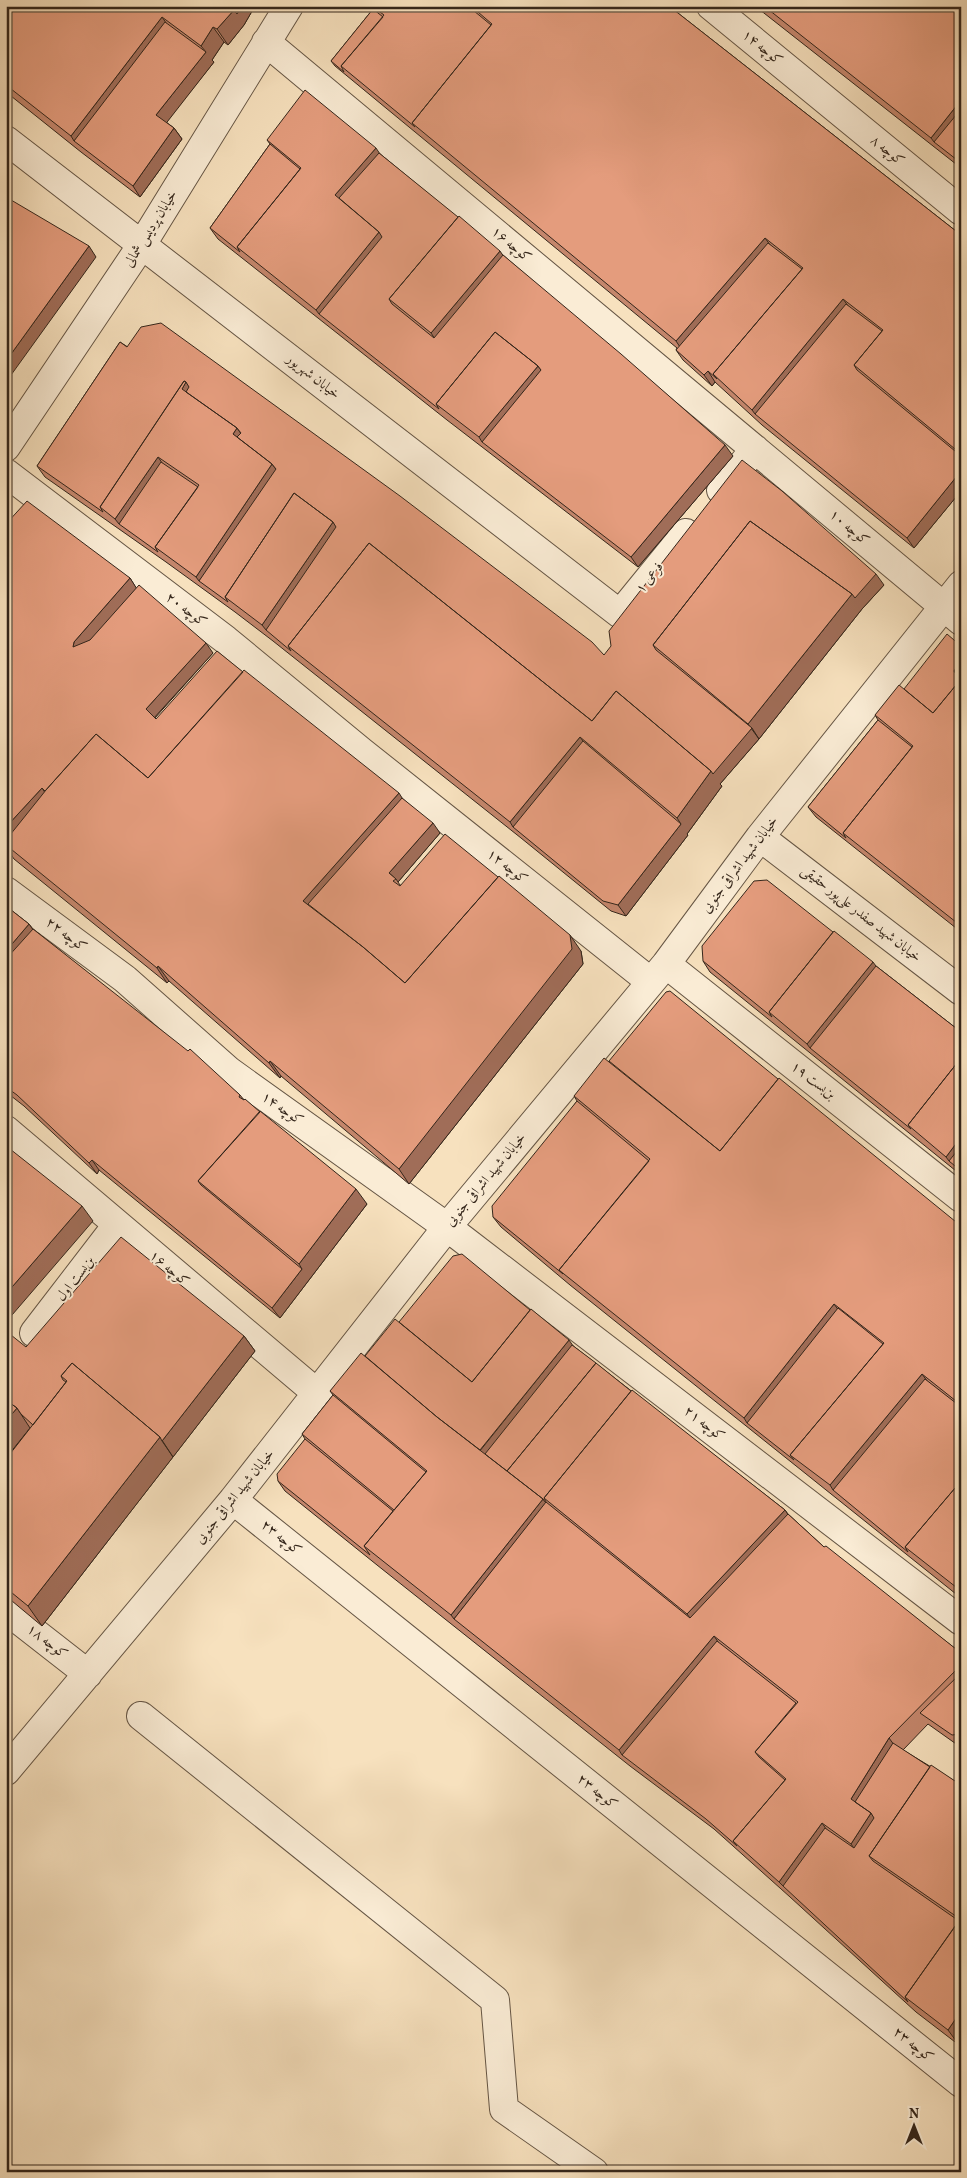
<svg xmlns="http://www.w3.org/2000/svg" width="967" height="2178" font-family="Vollkorn,Amiri,serif">
  <rect width="100%" height="100%" fill="#f7e1be"/>
  <filter id="stains"><feTurbulence type="fractalNoise" baseFrequency=".004" numOctaves="4"/><feColorMatrix values="0 0 0 0 .2 0 0 0 0 .09 0 0 0 0 .02 0 0 0 .5 -.17"/></filter>
  <radialGradient id="worn" r=".72"><stop offset=".6" stop-color="#630" stop-opacity="0"/><stop offset="1" stop-color="#630" stop-opacity=".3"/></radialGradient>
  <g fill="none" stroke-linecap="round" stroke-linejoin="round">
    <g stroke="#655544" stroke-width="30">
      <path id="minor" d="M711,6L961,211
        M266,42L961,621
        M6,140L620,614L686,533
        M6,447L141,246L289,6
        M6,473L226,640L362,752L651,982
        M721,490L755,449
        M760,837L961,991
        M6,891L125,979L229,1071L447,1227L961,1621
        M666,964L961,1198
        M6,1130L318,1394
        M34,1333L117,1225
        M233,1500L961,2083
        M6,1610L88,1674
        M141,1716L495,2000L504,2109L594,2172
        M6,1771L233,1500L447,1227L666,964L760,837L961,585"/>
    </g>
    <use href="#minor" stroke="#faecd5" stroke-width="28"/>
  </g>
  <path fill="#c4866c" stroke="#34261b" d="M6,6H255L244,25L228,45L224,42L212,60L214,62L166,122L174,128L182,139L140,197L81,152L6,92Z
    M371,6H669L961,235V491L914,548L762,425L715,382L712,386L683,360L676,350L677,348L335,66L331,61L373,9Z
    M755,6H961V168Z
    M267,140L379,153L503,255L733,456L638,567L447,420L218,239L210,228L270,144Z
    M120,342L604,655L884,585L862,609L759,739L720,784L722,786L687,834L688,835L626,916L611,911L521,838L273,641L235,612L166,562L45,477L37,466Z
    M6,524L130,578L136,588L213,653L155,718L156,719L402,798L440,833L398,882L400,885L581,951L583,964L409,1184L281,1076L280,1078L169,981L167,983L14,859L6,847Z
    M961,646V932L816,817L808,807L878,720L875,715Z
    M6,906L29,924L33,929L240,1095L244,1100L367,1204L280,1318L99,1170L97,1174L24,1106L6,1092Z
    M703,961L876,966L961,1032V1175L710,972Z
    M609,1061L961,1226V1598L570,1285L501,1227L493,1217L577,1101L574,1096Z
    M399,1322L572,1345L785,1510L788,1514L824,1547L961,1653V1746H959L928,1724L903,1750L961,1785L959,2045L916,2012L790,1897L714,1829L630,1766L377,1565L285,1491L278,1481L305,1439L302,1434L333,1395L330,1391Z
    M244,1336L255,1351L42,1626L6,1596V1459L30,1428L6,1458L26,1347Z"/>
  <path fill="#a06d58" stroke="#34261b" d="M242,6H255L244,25L228,45L217,29L234,10Z
    M162,17L173,33L74,141L71,136Z
    M213,27L224,42L212,60L214,62L164,126L156,115L206,52L201,46Z
    M961,100V129L934,142L931,138Z
    M174,128L182,139L140,197L133,186Z
    M376,148L386,163L338,199L335,195Z
    M379,232L390,247L319,314L316,310Z
    M765,238L776,253L686,356L676,341Z
    M89,246L96,257L6,382V361Z
    M500,251L510,266L441,348L431,333Z
    M843,299L854,314L755,414L752,410Z
    M538,366L549,381L482,442L479,437Z
    M708,371L715,382L712,386L704,375Z
    M186,382L197,398L185,394L182,389Z
    M237,428L248,444L246,446L233,434Z
    M725,445L733,456L638,567L631,557Z
    M158,457L169,473L119,524L115,519Z
    M272,464L283,479L199,581L196,577Z
    M961,471V491L914,548L907,538Z
    M333,522L344,538L266,630L262,625Z
    M876,574L884,585L862,609L759,739L748,724L852,594Z
    M130,578L137,589L81,652L73,647L74,642Z
    M206,643L213,653L153,719L146,709Z
    M752,728L759,739L720,784L722,786L687,834L688,835L626,916L618,905L681,824L677,818L711,771Z
    M580,737L591,752L513,827L510,822Z
    M42,788L49,799L6,846V827Z
    M399,793L409,809L317,913L303,901Z
    M433,823L440,833L398,882L396,879L389,873Z
    M29,924L40,940L6,978V951Z
    M570,935L581,951L583,964L409,1184L399,1169Z
    M873,962L884,977L810,1048L807,1044Z
    M158,966L169,981L167,983L157,968Z
    M270,1061L281,1076L280,1078L269,1063Z
    M961,1137V1167L949,1161L946,1157Z
    M92,1160L99,1170L97,1174L89,1163Z
    M356,1189L367,1204L280,1318L272,1308L302,1269L299,1264Z
    M82,1206L93,1221L6,1322V1294Z
    M834,1304L845,1319L747,1423L744,1418Z
    M244,1336L255,1351L173,1457L162,1441Z
    M569,1340L580,1356L493,1463L479,1452Z
    M922,1374L933,1389L833,1490L830,1485Z
    M17,1408L30,1428L6,1458V1421Z
    M160,1437L173,1457L42,1626L28,1606Z
    M543,1499L546,1503L454,1619L451,1615Z
    M785,1510L798,1530L701,1633L687,1614Z
    M714,1636L725,1652L622,1755L619,1750Z
    M889,1738L900,1753L854,1804L851,1799Z
    M871,1813L882,1828L861,1859L851,1844Z
    M822,1823L833,1839L783,1886L779,1882Z
    M961,2011V2042L959,2045L948,2030Z"/>
  <path fill="#e49c7d" stroke="#34261b" d="M6,6H229L234,10L217,29L213,27L201,46L162,17L71,136L6,85Z
    M229,6H242L237,14L234,10Z
    M372,6H468L491,25L412,123L415,127L341,66L384,15Z
    M471,6H669L961,235V454L854,365L883,330L843,299L752,410L713,374L803,268L765,238L676,341L412,123L492,24Z
    M764,6H961V100L931,138Z
    M373,9L383,17L341,66L344,72L331,61Z
    M165,22L206,52L156,115L174,128L133,186L74,141Z
    M305,90L376,148L335,195L379,232L316,310L237,247L301,168L267,140Z
    M961,109V163L934,142Z
    M270,144L300,169L237,247L240,252L210,228Z
    M379,153L458,217L389,299L392,304L434,338L503,255L621,354L725,445L631,557L482,442L541,370L538,366L495,332L436,404L439,409L319,314L382,237L379,232L339,198Z
    M6,197L89,246L6,361Z
    M459,216L500,251L431,333L389,299Z
    M768,243L802,269L713,374L717,379L708,371L704,375L676,350Z
    M846,304L882,331L854,365L857,370L961,456V471L907,538L755,414Z
    M161,323L400,496L592,642L604,655L611,646L609,631L742,460L782,491L876,574L855,598L852,594L750,521L653,645L656,650L752,728L713,774L711,771L616,691L592,721L369,543L288,646L291,651L266,630L336,527L333,522L294,493L225,597L228,602L199,581L276,469L272,464L237,437L241,433L237,428L186,392L189,387L186,382L184,381L100,507L103,512L37,466L120,342L127,347L141,327Z
    M495,332L538,366L479,437L436,404Z
    M184,381L186,382L182,389L237,428L233,434L272,464L196,577L155,547L199,485L158,457L115,519L100,507Z
    M161,462L198,487L155,547L158,552L119,524Z
    M294,493L333,522L262,625L225,597Z
    M27,501L130,578L74,642L73,647L90,640L139,585L206,643L146,709L156,719L217,651L243,672L148,778L96,734L45,791L42,788L6,827V524Z
    M750,521L852,594L748,724L653,645Z
    M369,543L592,721L616,691L711,771L677,818L580,737L510,822L288,646Z
    M947,634L961,646V662L954,671L957,676L961,679L933,713L904,689Z
    M961,662V676L954,671Z
    M244,670L399,793L303,901L363,947L405,983L499,876L570,935L572,949L399,1169L270,1061L269,1063L158,966L157,968L6,845V840L46,790L96,734L148,778Z
    M961,679V926L843,833L913,746L875,715L899,685L933,713Z
    M878,720L912,747L843,833L846,838L808,807Z
    M583,741L681,824L618,905L603,901L513,827Z
    M402,798L433,823L389,873L396,879L393,881L400,886L445,834L498,877L405,983L363,947L308,904Z
    M767,880L833,932L769,1012L772,1017L703,961L702,946L754,881Z
    M6,906L29,924L6,951Z
    M33,929L188,1051L190,1049L240,1095L239,1097L244,1100L245,1099L260,1112L198,1181L201,1185L302,1269L272,1308L92,1160L89,1163L17,1095L6,1087V959Z
    M834,931L873,962L807,1044L769,1012Z
    M876,966L961,1032V1058L908,1125L911,1129L810,1048Z
    M670,991L778,1079L720,1151L609,1061L666,992Z
    M604,1058L720,1151L779,1078L961,1226V1405L922,1374L830,1485L790,1455L884,1343L834,1304L744,1418L559,1270L650,1159L574,1096Z
    M961,1058V1137L946,1157L908,1125Z
    M577,1101L649,1161L559,1270L563,1274L493,1217L492,1206Z
    M260,1111L356,1189L299,1264L198,1181Z
    M961,1146V1171L949,1161Z
    M10,1149L82,1206L6,1294V1153Z
    M121,1237L244,1336L162,1441L160,1437L72,1363L61,1376L63,1380L66,1382L33,1425L21,1414L17,1408L6,1400V1331L26,1347Z
    M462,1254L530,1310L472,1382L399,1322L453,1256Z
    M838,1308L883,1344L790,1455L794,1460L747,1423Z
    M531,1309L569,1340L480,1450L437,1417L365,1356L395,1319L472,1382Z
    M572,1345L596,1363L507,1471L485,1454Z
    M361,1353L437,1417L543,1499L451,1615L364,1546L427,1471L330,1391Z
    M72,1363L160,1437L28,1606L6,1588V1459L67,1381L61,1376Z
    M596,1363L631,1391L544,1498L546,1502V1503L543,1499L507,1471Z
    M925,1379L961,1407V1481L905,1547L908,1552L833,1490Z
    M632,1390L785,1510L687,1614L544,1498Z
    M333,1395L426,1472L394,1510L302,1434Z
    M6,1400L17,1408L6,1421Z
    M305,1439L393,1511L364,1546L370,1555L278,1481L277,1474Z
    M961,1481V1591L905,1547Z
    M546,1502L690,1618L788,1514L824,1547L826,1546L961,1653V1665L889,1738L851,1799L871,1813L851,1844L822,1823L779,1882L733,1841L786,1779L755,1752L798,1702L714,1636L619,1750L454,1619Z
    M717,1641L796,1703L755,1752L759,1757L785,1780L733,1841L737,1846L706,1819L622,1755Z
    M961,1673V1734L952,1735L920,1713Z
    M893,1743L930,1767L869,1856L873,1861L959,1921L905,1997L908,2002L783,1886L825,1828L854,1848L874,1818L871,1813L855,1802Z
    M931,1765L961,1785V2011L948,2030L905,1997L960,1919L869,1856Z"/>
  <g text-anchor="middle" dominant-baseline="central" stroke-width="4" stroke-linejoin="round" paint-order="stroke">
    <g font-size="14" fill="#34261b" stroke="#faecd5">
      <text transform="translate(762 48) rotate(39)">کوچه ۱۴</text>
      <text transform="translate(887 151) rotate(39)">کوچه ۸</text>
      <text transform="translate(151 229) rotate(-58)">خیابان پردیس شمالی</text>
      <text transform="translate(511 245) rotate(40)">کوچه ۱۶</text>
      <text transform="translate(313 377) rotate(38)">خیابان شهریور</text>
      <text transform="translate(849 528) rotate(40)">کوچه ۱۰</text>
      <text transform="translate(650 578) rotate(-51)">فرعی ۱</text>
      <text transform="translate(186 610) rotate(37)">کوچه ۲۰</text>
      <text transform="translate(740 865) rotate(-53)">خیابان شهید اشراقی جنوبی</text>
      <text transform="translate(507 867) rotate(38)">کوچه ۱۲</text>
      <text transform="translate(861 914) rotate(38)">خیابان شهید صفدر علی‌پور حقیقی</text>
      <text transform="translate(66 935) rotate(37)">کوچه ۲۲</text>
      <text transform="translate(813 1081) rotate(38)">بن‌بست ۱۹</text>
      <text transform="translate(282 1109) rotate(35)">کوچه ۱۴</text>
      <text transform="translate(486 1180) rotate(-50)">خیابان شهید اشراقی جنوبی</text>
      <text transform="translate(169 1269) rotate(40)">کوچه ۱۶</text>
      <text transform="translate(76 1279) rotate(-52)">بن‌بست اول</text>
      <text transform="translate(704 1424) rotate(38)">کوچه ۲۱</text>
      <text transform="translate(235 1497) rotate(-51)">خیابان شهید اشراقی جنوبی</text>
      <text transform="translate(281 1538) rotate(39)">کوچه ۲۳</text>
      <text transform="translate(47 1642) rotate(38)">کوچه ۱۸</text>
      <text transform="translate(597 1792) rotate(39)">کوچه ۲۳</text>
      <text transform="translate(913 2045) rotate(39)">کوچه ۲۳</text>
    </g>
  </g>
  <rect width="967" height="2178" fill="none" stroke="#f7e1be" stroke-width="25"/>
  <rect x="8" y="8" width="952" height="2163" fill="none" stroke="#34261b" stroke-width="2.5"/>
  <rect x="12" y="12" width="942" height="2153" fill="none" stroke="#34261b"/>
  <g transform="translate(914 2126)" stroke="#faecd5" stroke-width="4" paint-order="stroke">
  <path d="M0-4L9 19L0 12L-9 19Z" fill="#34261b"/>
  <text y="-8" font-size="14" font-weight="bold" text-anchor="middle" fill="#34261b">N</text>
  </g>
  <rect width="100%" height="100%" filter="url(#stains)"/>
  <rect width="100%" height="100%" fill="url(#worn)"/>
</svg>
